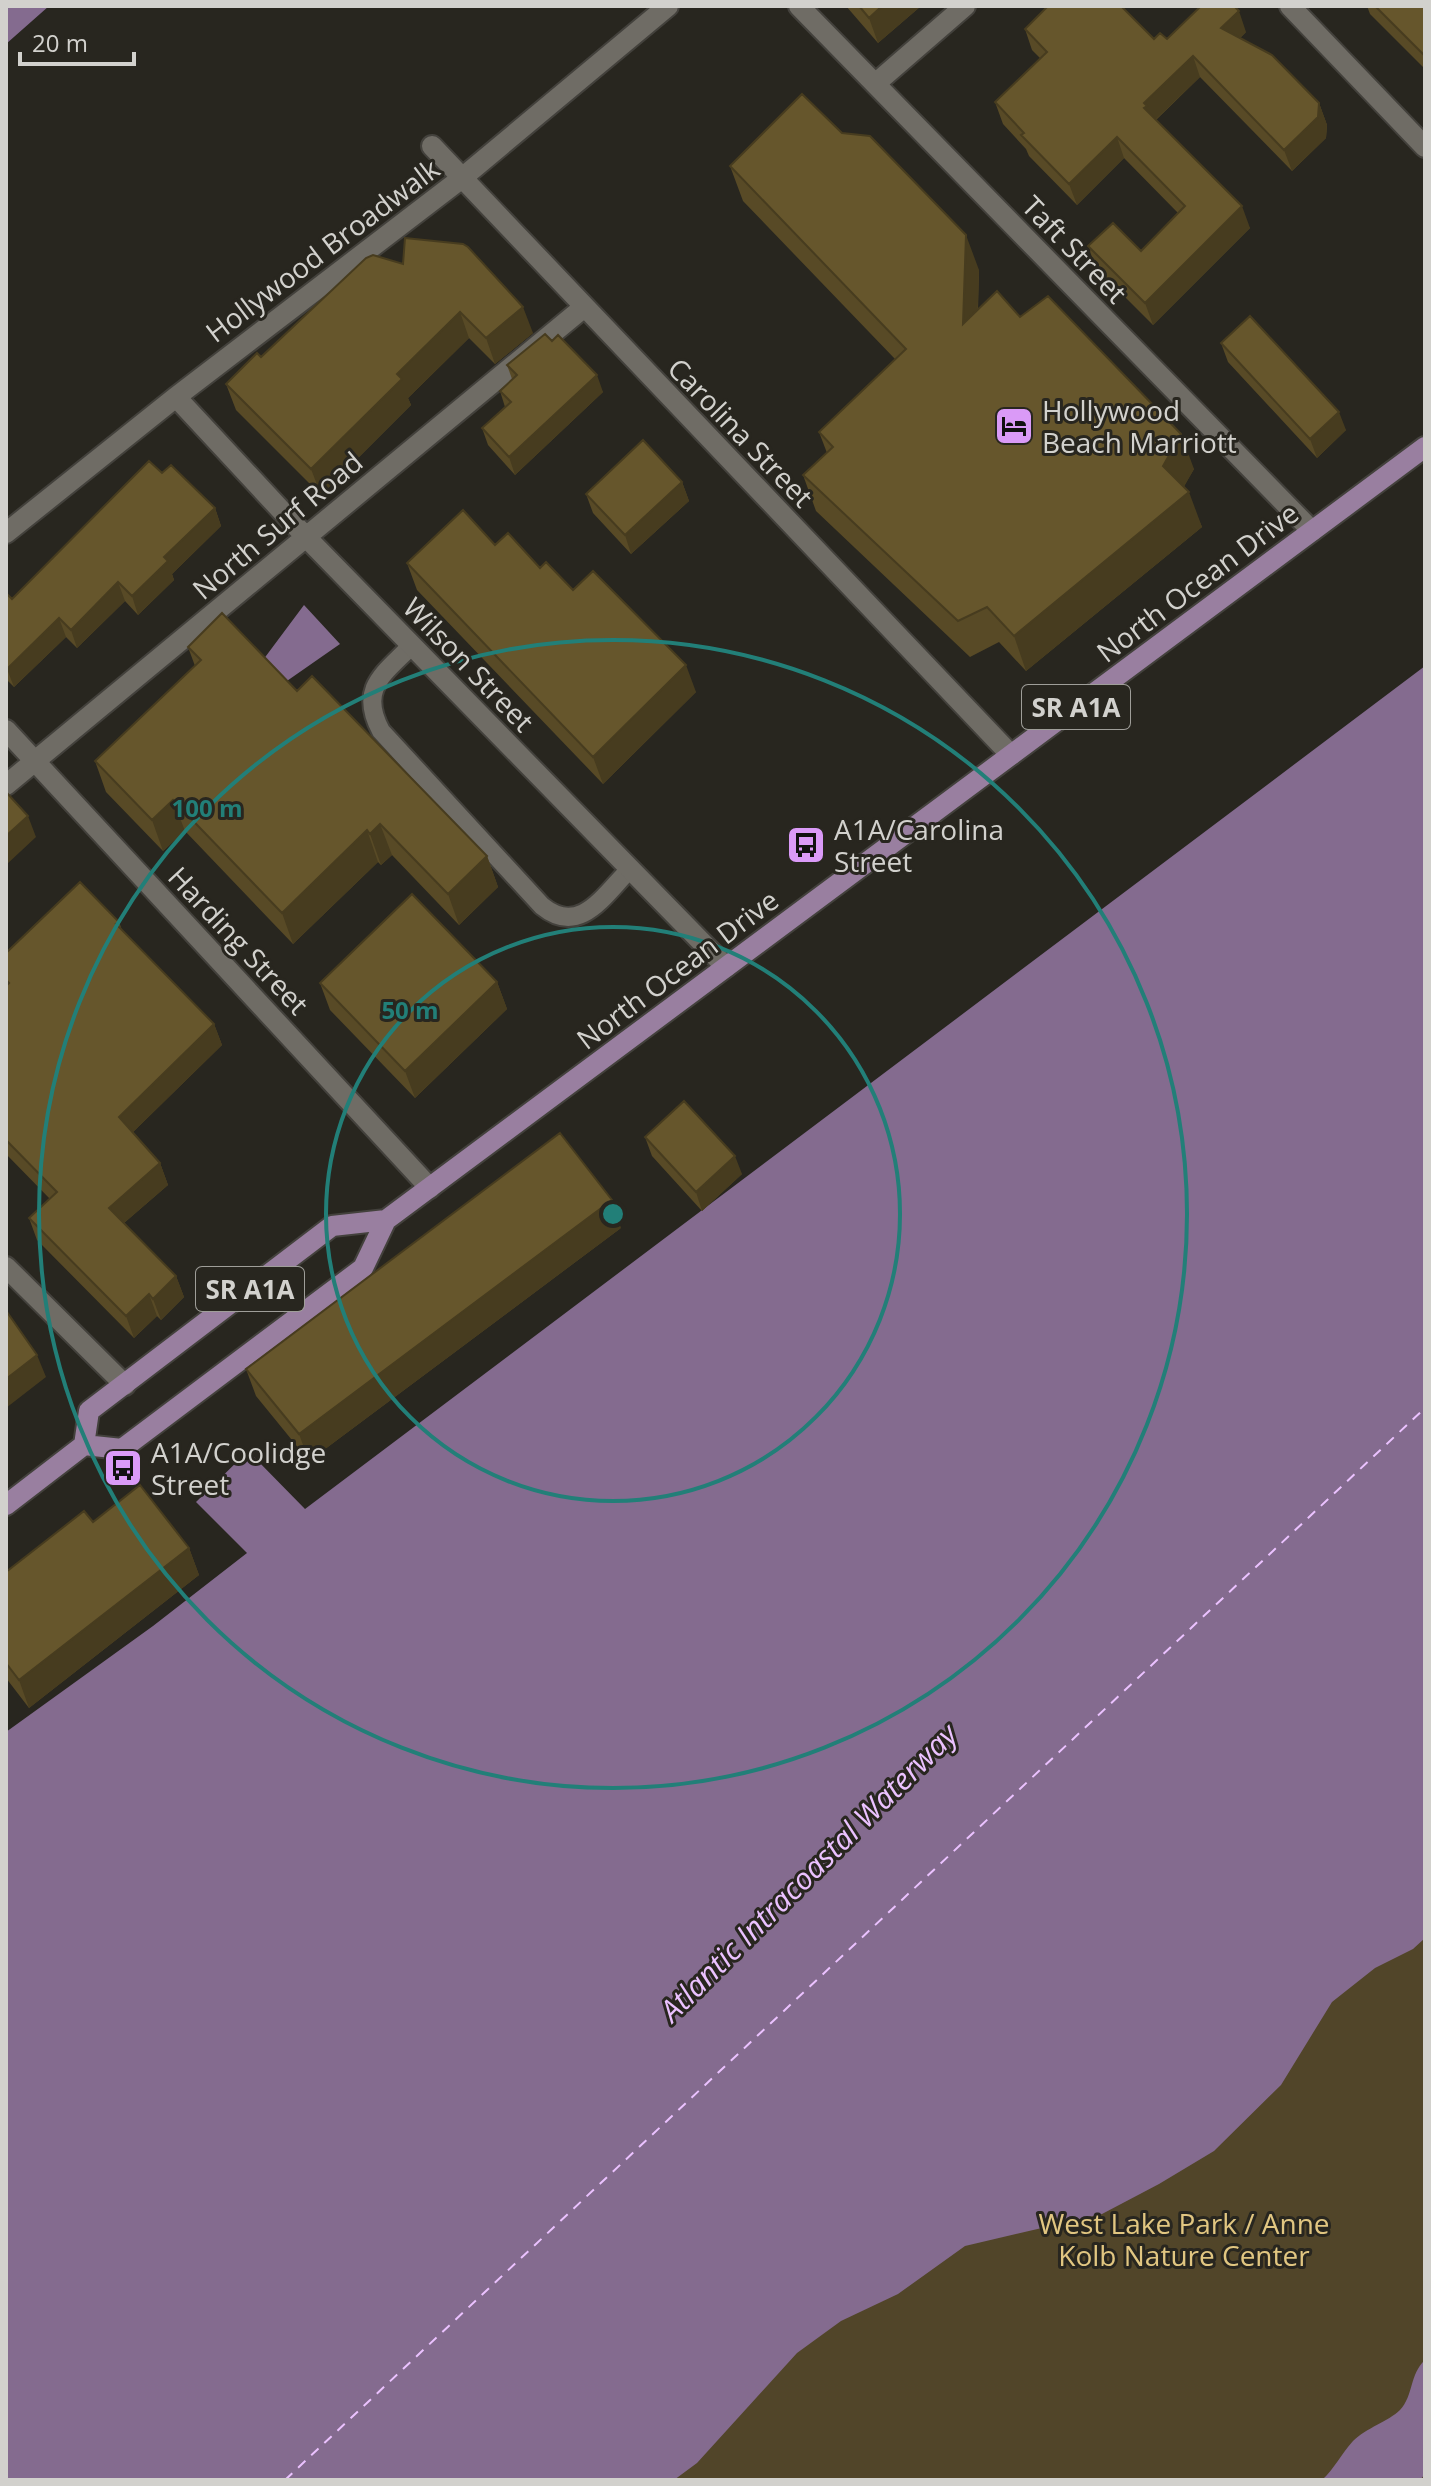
<svg xmlns="http://www.w3.org/2000/svg" width="1431" height="2486" font-family="'Open Sans',sans-serif">
  <rect width="100%" height="100%" fill="#28261f"/>
  <path fill="#514529" d="M1425,1650V2480H607Z"/>
  <path fill="#846b8f" d="M6,6H49L6,44Z
    M304,605L340,644L284,683L263,660Z
    M1425,666V1938L1413,1949L1375,1968L1332,2002L1281,2085L1214,2151L1159,2184L1102,2214L965,2246L898,2294L841,2321L797,2353L697,2463L674,2480H6V1732L153,1626L247,1553L196,1502L248,1451L305,1509Z
    M1425,2360V2474L1420,2480H1322C1335,2468 1341,2454 1353,2441C1366,2428 1389,2421 1400,2410C1414,2395 1409,2375 1425,2360Z"/>
  <g fill="none" stroke-linecap="round" stroke-linejoin="round">
    <path stroke="#ebc2ff" stroke-width="2" stroke-dasharray="10 8" stroke-linecap="butt" d="M285,2480L1425,1408"/>
    <g stroke="#43413c" stroke-width="22">
      <path id="lane" d="M412,645C384,674 358,688 381,731L542,906C580,937 604,895 630,869"/>
    </g>
    <g stroke="#43413c" stroke-width="24">
      <path id="street" d="M799,6L1312,531
        M1290,6L1425,147
        M875,84L965,6
        M432,146L1011,755
        M176,397L306,537L726,967
        M6,533L176,397L462,178L668,6
        M6,730L430,1188
        M6,785L583,308
        M6,1267L125,1385"/>
    </g>
    <g stroke="#43413c" stroke-width="24">
      <path id="primary" d="M84,1445L89,1411L332,1226L386,1220
        M6,1505L84,1445L122,1449L363,1268L386,1220L1425,447"/>
    </g>
    <use href="#lane" stroke="#6f6c65" stroke-width="18"/>
    <use href="#street" stroke="#6f6c65" stroke-width="20"/>
    <use href="#primary" stroke="#997fa0" stroke-width="20"/>
  </g>
  <path fill="#584a26" d="M846,6H921L878,43Z
    M1367,6H1425V69L1370,14Z
    M1025,29L1167,39L1246,32L1240,38L1319,103L1327,125L1326,138L1292,171L1200,77L1156,120L1250,228L1153,325L1096,268L1088,246L1141,251L1178,213L1124,158L1077,205L1029,156L1026,149L1003,124L995,102L1041,59L1032,50Z
    M730,166L979,270L978,310L1020,317L1194,469L1184,486L1202,527L1026,671L999,642L970,657L816,511L803,475L827,453L819,432L895,359L743,201Z
    M366,258L533,333L495,364L469,338L408,398L411,405L321,495L236,410L226,384L261,357Z
    M552,341L603,392L515,475L488,445L482,428L505,407L500,391L512,379L507,365Z
    M1221,343L1346,430L1317,458L1228,362Z
    M162,473L215,508L221,526L172,574L174,580L138,615L125,601L77,648L66,637L14,687L6,679V593L12,599Z
    M682,482L689,501L631,554L593,513L586,494Z
    M495,545L540,568L573,590L696,692L603,784L417,590L407,563Z
    M188,647L297,691L487,856L498,887L459,925L392,855L381,865L378,862L293,944L185,831L163,851L106,792L95,761L195,666Z
    M119,922L122,930L214,1024L222,1045L133,1132L160,1163L168,1185L124,1223L176,1276L184,1297L161,1320L157,1316L134,1338L37,1240L29,1218L50,1199L6,1154V953Z
    M497,982L507,1009L415,1098L330,1010L320,983Z
    M645,1137L742,1174L702,1211L652,1156Z
    M621,1228L309,1461L256,1396L246,1369Z
    M93,1522L189,1548L199,1575L29,1708L6,1678V1572Z"/>
  <path fill="#473c1f" d="M882,6H921L878,43L869,18Z
    M1239,11L1246,32L1229,49L1221,28Z
    M1193,56L1200,77L1153,122L1144,108V103Z
    M1319,103L1327,125L1326,138L1292,171L1284,150Z
    M1117,137L1124,158L1077,205L1069,184Z
    M1242,206L1250,228L1153,325L1145,303Z
    M966,235L979,270L976,359L963,324Z
    M523,307L533,333L495,364L486,338Z
    M460,312L469,338L408,398L411,405L321,495L311,469L397,374Z
    M597,375L603,392L515,475L509,457Z
    M1339,412L1346,430L1317,458L1310,439Z
    M1181,434L1194,469L1176,501L1163,466Z
    M682,482L689,501L631,554L625,535Z
    M1189,492L1202,527L1026,671L1014,636Z
    M215,508L221,526L172,574L174,580L138,615L132,596L164,557Z
    M118,582L125,601L77,648L71,630Z
    M59,618L66,637L14,687L7,669Z
    M686,665L696,692L603,784L593,757Z
    M173,800L185,831L163,851L152,820Z
    M28,816L36,837L6,865V836Z
    M380,824L392,855L381,865L370,834Z
    M367,830L378,862L293,944L282,913Z
    M487,856L498,887L459,925L448,894Z
    M497,982L507,1009L415,1098L405,1071Z
    M214,1024L222,1045L127,1138L119,1117Z
    M735,1156L742,1174L702,1211L696,1192Z
    M160,1163L168,1185L117,1229L109,1208Z
    M612,1200L621,1228L309,1461L299,1434Z
    M176,1276L184,1297L161,1320L153,1299Z
    M149,1294L157,1316L134,1338L126,1316Z
    M37,1355L46,1377L6,1408V1379Z
    M189,1548L199,1575L29,1708L19,1680Z"/>
  <path fill="#66562c" stroke="#473c1f" stroke-width="2" d="M859,6H882L869,18Z
    M1048,6H1121L1154,39L1160,33L1167,39L1201,6H1234L1239,11L1221,28L1272,55L1319,103L1318,117L1284,150L1193,56L1144,103L1147,106L1144,108L1242,206L1145,303L1088,246L1113,223L1141,251L1185,206L1117,137L1069,184L1021,135L1024,133L995,102L1047,52L1025,29Z
    M1375,6H1425V56Z
    M802,94L842,133L870,136L966,235L963,324L997,291L1020,317L1048,296L1181,434L1163,466L1189,492L1014,636L987,607L958,621L803,475L833,447L819,432L906,349L730,166Z
    M405,238L463,244L468,247L523,307L486,338L460,312L397,374L402,379L311,469L226,384L257,353L261,357L366,258L373,255L403,264Z
    M1250,316L1339,412L1310,439L1221,343Z
    M545,334L552,341L558,335L597,375L509,457L482,428L511,402L500,391L517,375L507,365Z
    M643,440L682,482L625,535L586,494Z
    M149,461L162,473L171,465L215,508L164,557L168,561L132,596L118,582L71,630L59,618L7,669L6,668V593L12,599Z
    M463,510L495,545L508,533L540,568L546,562L573,590L593,571L686,665L593,757L407,563Z
    M222,613L297,691L312,676L487,856L448,894L380,824L370,834L367,830L282,913L173,800L152,820L95,761L201,660L188,647Z
    M6,792L28,816L6,836Z
    M80,882L119,922L116,924L214,1024L119,1117L160,1163L109,1208L176,1276L153,1299L149,1294L126,1316L29,1218L57,1192L6,1140V986L9,983L6,980V953Z
    M412,894L497,982L405,1071L320,983Z
    M684,1101L735,1156L696,1192L645,1137Z
    M560,1133L612,1200L299,1434L246,1369Z
    M6,1312H7L37,1355L6,1379Z
    M140,1485L189,1548L19,1680L6,1663V1572L84,1511L93,1522Z"/>
  <g fill="none" stroke="#227f78" stroke-width="4">
    <circle cx="613" cy="1214" r="287"/>
    <circle cx="613" cy="1214" r="574"/>
  </g>
  <defs>
    <g id="hotel-square" transform="scale(2)"><rect x="-9" y="-9" width="18" height="18" rx="4" fill="#da9af7" stroke="#28261f"/><path d="M-6-4.5h1.5V1H6V5H4.5V3h-9V5H-6ZM-4 0a1.8 1.8 0 1 1 3.6 0ZM.5 0V-2.5h3Q6-2.5 6 0Z" fill="#111"/></g>
    <g id="bus-square" transform="scale(2)"><rect x="-9" y="-9" width="18" height="18" rx="4" fill="#da9af7" stroke="#28261f"/><path d="M-5-6H5V4H4V6H2V4H-2V6H-4V4H-5ZM-3.5-4V0h7V-4ZM-3.5 1.2v1.5H-2V1.2ZM2 1.2v1.5H3.5V1.2Z" fill="#111"/></g>
  </defs>
  <g fill-rule="evenodd">
    <use href="#hotel-square" x="1014" y="426"/>
    <use href="#bus-square" x="806" y="845"/>
    <use href="#bus-square" x="123" y="1468"/>
  </g>
  <g text-anchor="middle" dominant-baseline="central" stroke-width="6" stroke-linejoin="round" paint-order="stroke">
    <g fill="#28261f" stroke="#9f9e99" stroke-width="2">
      <rect x="1022" y="685" width="108" height="44" rx="6"/>
      <rect x="196" y="1267" width="108" height="44" rx="6"/>
    </g>
    <g font-size="26" font-weight="bold" fill="#d2d1cd">
      <text x="1076" y="707">SR A1A</text>
      <text x="250" y="1289">SR A1A</text>
    </g>
    <g font-size="28" fill="#d2d1cd" stroke="#28261f">
      <text transform="translate(1075 249) rotate(46)">Taft Street</text>
      <text transform="translate(322 250) rotate(-37)">Hollywood Broadwalk</text>
      <text transform="translate(741 432) rotate(46)">Carolina Street</text>
      <text transform="translate(277 525) rotate(-40)">North Surf Road</text>
      <text transform="translate(1197 582) rotate(-37)">North Ocean Drive</text>
      <text transform="translate(469 664) rotate(46)">Wilson Street</text>
      <text transform="translate(239 940) rotate(47)">Harding Street</text>
      <text transform="translate(677 969) rotate(-37)">North Ocean Drive</text>
    </g>
    <g font-size="28" fill="#d2d1cd" stroke="#28261f" text-anchor="start">
      <text x="1042" y="410">Hollywood<tspan x="1042" dy="32">Beach Marriott</tspan></text>
      <text x="834" y="829">A1A/Carolina<tspan x="834" dy="32">Street</tspan></text>
      <text x="151" y="1452">A1A/Coolidge<tspan x="151" dy="32">Street</tspan></text>
    </g>
    <g font-size="28" fill="#e1c681" stroke="#28261f">
      <text x="1184" y="2223">West Lake Park / Anne<tspan x="1184" dy="32">Kolb Nature Center</tspan></text>
    </g>
    <g font-size="30" font-style="italic" fill="#ebc2ff" stroke="#28261f">
      <text transform="translate(808 1872) rotate(-45)">Atlantic Intracoastal Waterway</text>
    </g>
  </g>
  <circle cx="613" cy="1214" r="12" fill="#227f78" stroke="#28261f" stroke-width="4"/>
  <g font-size="24" text-anchor="middle" font-weight="bold" fill="#227f78" stroke="#28261f" stroke-width="6" stroke-linejoin="round" paint-order="stroke">
    <text x="207" y="817">100 m</text>
    <text x="410" y="1019">50 m</text>
  </g>
  <rect width="1431" height="2486" fill="none" stroke="#d2d1cd" stroke-width="16"/>
  <path d="M20 52v12h114v-12" fill="none" stroke="#d2d1cd" stroke-width="4"/>
  <text x="32" y="52" font-size="24" fill="#d2d1cd" stroke="#28261f" stroke-width="6" paint-order="stroke">20 m</text>
</svg>
